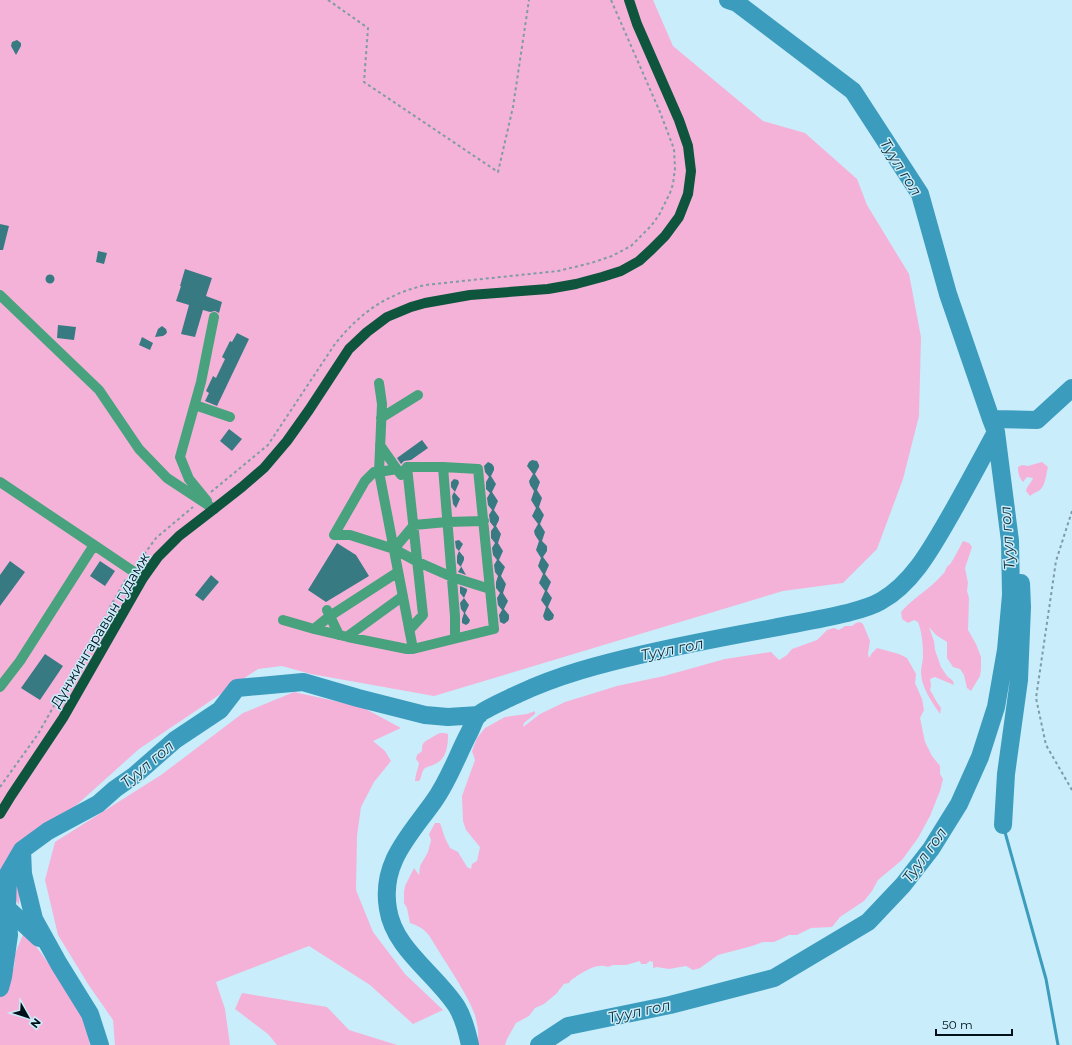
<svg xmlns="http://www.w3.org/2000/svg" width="1072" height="1045" font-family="Montserrat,sans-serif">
  <rect width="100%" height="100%" fill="#c9edfb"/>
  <path fill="#f5b2d8" d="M0,0H653L673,46L763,121L805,133L857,179L867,205L909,274L921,337L919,416L903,479L877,549L843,583L783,591L434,696L311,674L282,666L258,669L139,749L2,872L0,887Z
    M1042,462L1048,467C1046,474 1046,483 1041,489C1038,492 1033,493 1030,496L1026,491C1027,486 1031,483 1033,478L1027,477L1023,482C1019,477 1018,473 1018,467L1022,465L1028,466Z
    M963,541L969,543L972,547L965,568L968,583L967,591L969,598L968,630L976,644L981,657V669L980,676L971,691L967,688L964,675L960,669L953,667L947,658V642L936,635L929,627L934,641L935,650L941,667L947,676L953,681L954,685L935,677L930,679L931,686L930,690C934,696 936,702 941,708L940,714C932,702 921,687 921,672C921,667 923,661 923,656C923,645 922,632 918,622L914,620L908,623L902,619L901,612C913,598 930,589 942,575C945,573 945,570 947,567C948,565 950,565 951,563C955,556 959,549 963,541Z
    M860,622L863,624L870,641L868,654L869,658L872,653L877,648L899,654L907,658L916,674L915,683L922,699L924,710L920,718L925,742L932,756L940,766V774L943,779L940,791L930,816L918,838L902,860L878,880L872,891L864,901L840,917L832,927L811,928L797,935H789L774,942H763L752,946L718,955L700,968L693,970L686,966L669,969L657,967L653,968V962L650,961L646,964H641L640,961L626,965H613L608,967C595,962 581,974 571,980L569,983L564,984L556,994L544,1004L535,1008L529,1016L516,1023L507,1039L505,1045H475C481,1037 477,1024 475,1015C467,994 450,969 438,950C434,944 431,937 426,932C421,927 416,925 410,923L407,908L404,903V892L405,886L414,868L419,875L420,866L428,852L431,840L429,834L435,823H440L445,838L450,848L458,852L467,867L471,869L472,864L477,861L480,847L466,830L463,821L462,796L475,760L472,751L477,738L485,728L505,717L527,714L535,711V714L524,723L523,727L540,714L565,702L617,686L664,676L725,659L771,652L779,660L787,655L792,649L817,640L827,630L834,628L839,630L845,626H852L856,623Z
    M294,692L362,707L401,728L373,741L385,751L391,761L374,782L361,807L357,836L356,890L373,932L405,974L443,1010L413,1024L370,985L309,946L216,982L225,1009L230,1045H115L113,1020L88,984L58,935L45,880L55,842L161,775L243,713Z
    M440,733H444L448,734C448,745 447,759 435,764C432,766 427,766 424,769C421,773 422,777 419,781H415L416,774L418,768L419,763L416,759L417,755L422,751C422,742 424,742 431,738C434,736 437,734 440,733Z
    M15,876L20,888L19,905L11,894L9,887Z
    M24,932L38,949L63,983L86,1023L90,1045H0V938L14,969L15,954Z
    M242,993L327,1007L349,1030L397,1045H277L268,1034L235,1009Z"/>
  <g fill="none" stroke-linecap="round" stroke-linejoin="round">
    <path stroke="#3b9cbd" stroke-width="3" d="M1003,825L1046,979L1058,1045"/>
    <path stroke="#3b9cbd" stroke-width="18" d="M995,428L991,419L1037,420L1072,388
      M1003,825L1006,774L1019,680L1022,607L1021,583
      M22,850L8,874L7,908L39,938
      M0,988L3,977L9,935L7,908
      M100,1045L90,1014L59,964L34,919L23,874L22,850L48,831L98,804L115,789L135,775L175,740L220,710L237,688L303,682L358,698L425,715L448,717L479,715
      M470,1045C467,1031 464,1019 457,1007C436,974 394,949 388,909C380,863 410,835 434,801C449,780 457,756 469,733C472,728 474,720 478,715C484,709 510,698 518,694C558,675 601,664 644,654C686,644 730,636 773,628C798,623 822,619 847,613C858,610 871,607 881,601C913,583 932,547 950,516C966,488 981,460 996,432
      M539,1045L568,1026L670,1005L774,978L868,922L903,885L931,849L959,804L980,757L996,707L1006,650L1011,595L1010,541L996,432L991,419L948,294L920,194L853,91L737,3L728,0"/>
  </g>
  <path fill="#387a81" d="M17,40L21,43V46L16,55L11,46L12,42Z
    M0,224L9,226L3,250H0Z
    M98,251L107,253L104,264L96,262Z
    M185,269L212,278L206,296L222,302L219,313L215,311L210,312L203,310L195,337L181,334L189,305L176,301L181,286H180Z
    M45.5 279a4.5 4.5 0 1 1 9 0a4.5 4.5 0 1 1-9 0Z
    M58,325L76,327L74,340L57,338Z
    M162,326L166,329L167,332L166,334L163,336L155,337L158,329Z
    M237,333L249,339L217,406L205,401L209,393L206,391L213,376L216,378L225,359L222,357L230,341L232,342Z
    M142,337L153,343L150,350L139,345Z
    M229,429L242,439L232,451L220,441Z
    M422,440L428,448L411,460L404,461L401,464L397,458Z
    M532,460L537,461L539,465V467L535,474L540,482L537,490L542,498L539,507L544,515L540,524L545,532L542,541L547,546V551L543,557L549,565L545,574L551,582L547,591L552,598L548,607L554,615L553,619L549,621L545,620L543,616L546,607L541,600L545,591L539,583L543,574L538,566L541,558L536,550L539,541L535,535L534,531L538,524L532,516L536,508L531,500L534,491L530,485L529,481L533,474L527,466L529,462Z
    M488,462L492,464L494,467V470L491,476L496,484L492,492L498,501L494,510L499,517V520L496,526L501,534L498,543L503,551L499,560L505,567L501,576L506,584L503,593L508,601L504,609L509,615V619L508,621L504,624L500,622L499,615L502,610L498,605L497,598L500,593L496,588V582L498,576L495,572L494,565L497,560L493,555L492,548L495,543L491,538V531L494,527L490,522L489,515L492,510L488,505L487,498L490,493L486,489V482L489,477L485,472L484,466Z
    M454,479L458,480L459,483L455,492L451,487V482Z
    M454,492L460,499L456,508L453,504L452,496Z
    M459,540L463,544L459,551L456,548L455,541Z
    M337,543L356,555L369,576L326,602L308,590Z
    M459,551L464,557V560L461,566L466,575L458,572L461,567L457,563V556Z
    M10,561L25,572L0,606V575Z
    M100,561L115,571L105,586L90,576Z
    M211,575L219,582L203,601L195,595Z
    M460,586L467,589V591L464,598L460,593Z
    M464,598L469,605L465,613L470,620L469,623L466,625L462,623V619L464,613L461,609L460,603Z
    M45,654L63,666L40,700L21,688Z"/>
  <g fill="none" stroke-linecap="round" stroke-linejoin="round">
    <path stroke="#7e9ba7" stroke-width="2" stroke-dasharray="3 3" stroke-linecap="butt" d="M328,0L368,28L364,82L498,172L513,107L529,0
      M211,492L268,445L335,344C360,313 385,295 425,285L558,271L591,263L612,256L631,246L651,226L659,215L670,193L673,184L675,168L674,149L660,112L611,0
      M1072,511L1056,561L1036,698L1046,745L1072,790
      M137,564L156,538L193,507
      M0,787L38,734L126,579"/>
    <path stroke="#48a27d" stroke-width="10" d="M0,295L99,390L139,449L167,478L214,509
      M379,383L382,404L379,472H374L365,481L334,535H350L394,549L418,562L452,577L490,589
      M195,405L230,417
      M381,418L418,395
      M380,445L401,475L407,467H443L478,469L494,629L413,649L379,472L397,469
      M407,467L423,615L411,628L409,629
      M443,467L455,616V638
      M0,482L94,545
      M207,501L189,479L180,457L201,382L214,317
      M394,549L414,525L447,522L484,521
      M398,572L330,616L314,629L348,637L407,649H413
      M327,610L339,635
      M283,620L314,629
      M348,637V636L403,596
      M0,687L20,661L94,545L143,578"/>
    <path stroke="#0f543c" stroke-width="10" d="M0,814L11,796L63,718L143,578L158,557L179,536L214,509L242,487L264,468L287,441L309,410L349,349L367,332L387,317L411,307L425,303L470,295L548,289L576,284L602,277L621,271L639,261L651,250L665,236L679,217L688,194L691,171L688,146L679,120L637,24L629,0"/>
  </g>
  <g text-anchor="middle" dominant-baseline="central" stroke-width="3" stroke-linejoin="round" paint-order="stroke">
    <g font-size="14" fill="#001119" stroke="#c9edfb">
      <text transform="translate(100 630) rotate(-59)">Дүнжингаравын гудамж</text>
    </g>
    <g font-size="15" font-style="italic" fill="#13303a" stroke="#c9edfb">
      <text transform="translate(901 167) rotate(58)">Туул гол</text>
      <text transform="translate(1007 538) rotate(-94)">Туул гол</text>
      <text transform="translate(672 649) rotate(-11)">Туул гол</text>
      <text transform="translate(147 764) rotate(-40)">Туул гол</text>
      <text transform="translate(924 855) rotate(-54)">Туул гол</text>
      <text transform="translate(639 1011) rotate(-12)">Туул гол</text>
    </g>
  </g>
  <g transform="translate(28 1017) rotate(129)" stroke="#c9edfb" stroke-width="3" paint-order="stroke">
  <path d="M0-3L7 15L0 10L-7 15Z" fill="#001119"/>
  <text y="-6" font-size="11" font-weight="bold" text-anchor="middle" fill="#001119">N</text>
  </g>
  <path d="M936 1029v6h76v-6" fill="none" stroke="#001119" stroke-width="2"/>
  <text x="942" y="1029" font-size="12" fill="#001119" stroke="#c9edfb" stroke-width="3" paint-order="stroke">50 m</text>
</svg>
